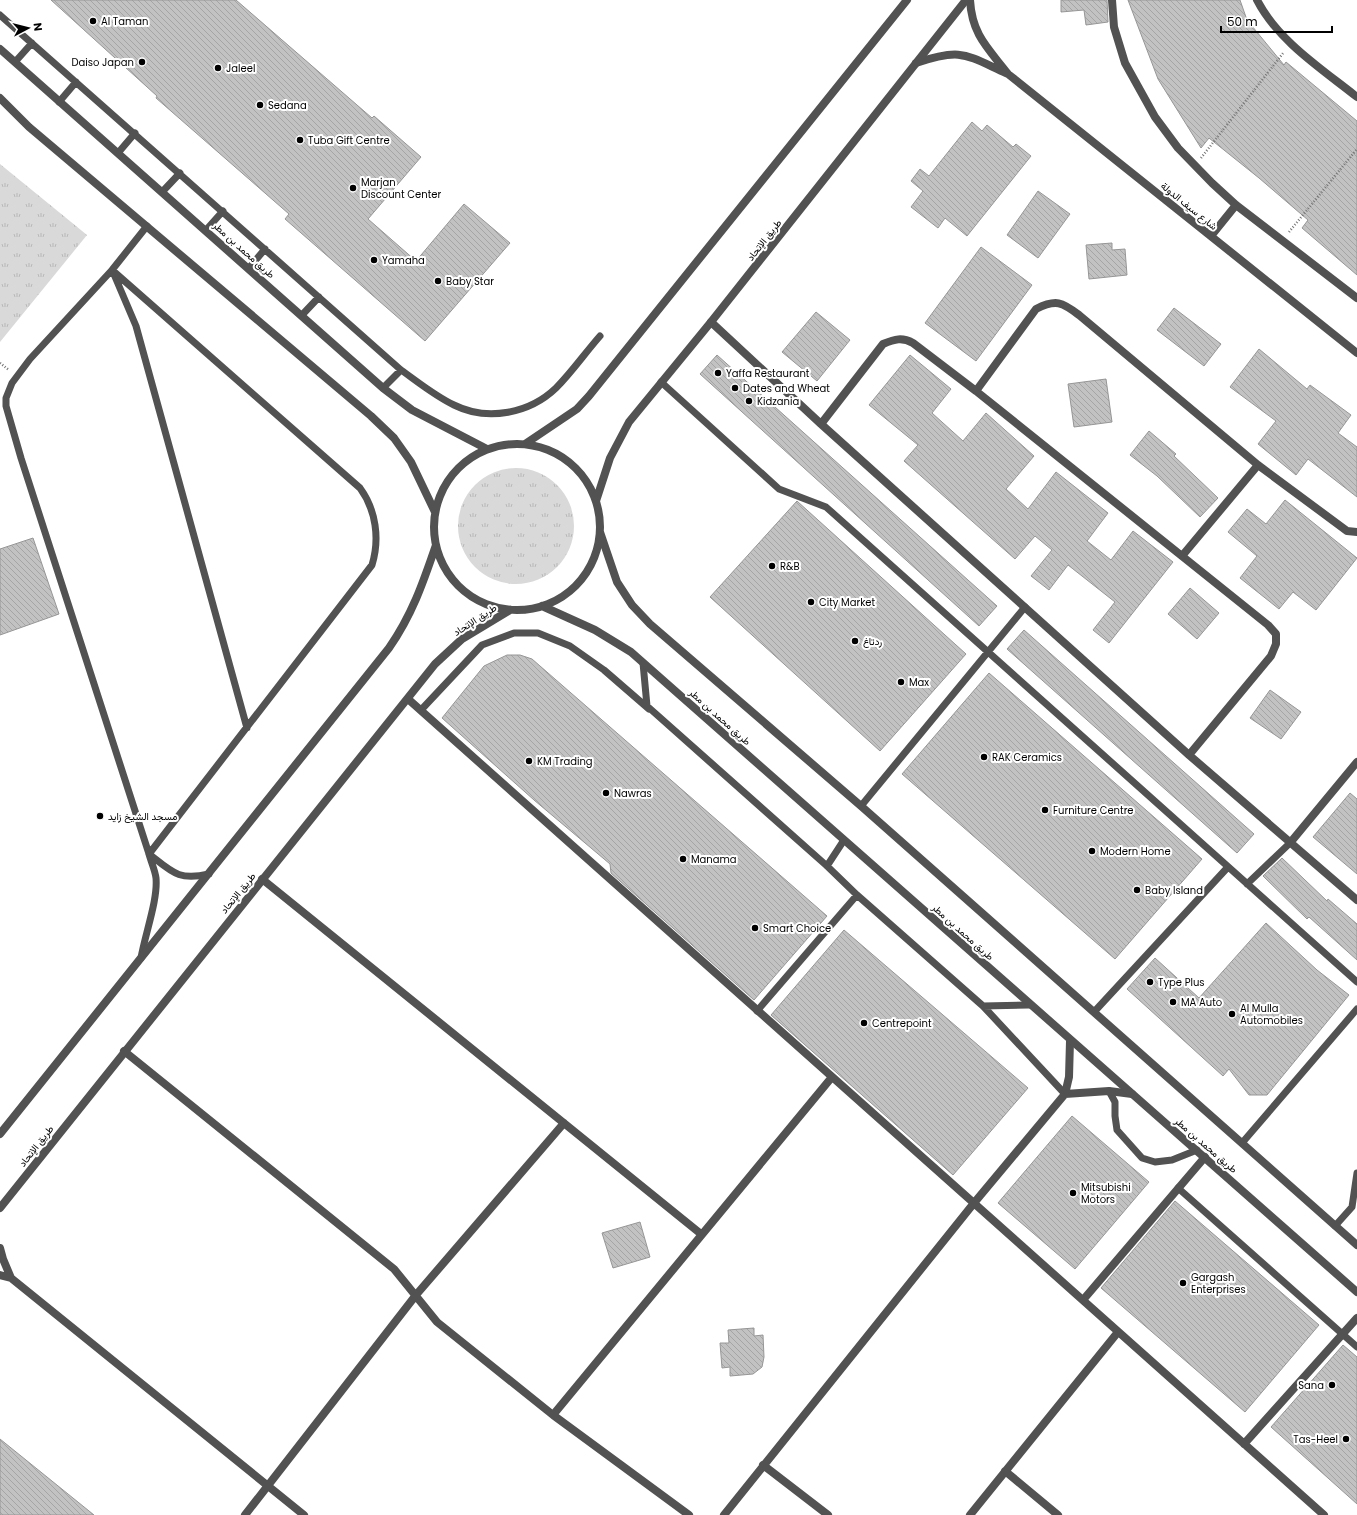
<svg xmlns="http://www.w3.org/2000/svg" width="1357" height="1515" font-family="Poppins,Vazirmatn,sans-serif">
  <defs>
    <pattern id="grass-tufts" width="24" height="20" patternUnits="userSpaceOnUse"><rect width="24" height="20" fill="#d9d9d9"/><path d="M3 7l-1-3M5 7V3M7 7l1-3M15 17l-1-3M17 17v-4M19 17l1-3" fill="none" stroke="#b8b8b8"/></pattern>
    <pattern id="building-back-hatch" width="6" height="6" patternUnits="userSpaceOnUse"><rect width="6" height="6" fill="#c2c2c2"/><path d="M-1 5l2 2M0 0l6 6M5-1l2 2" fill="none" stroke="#a5a5a5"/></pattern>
  </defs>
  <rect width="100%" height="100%" fill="#fff"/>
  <path fill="url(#grass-tufts)" d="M0,164L87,235L0,342Z
    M458 526a58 58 0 1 1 116 0a58 58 0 1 1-116 0Z"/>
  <path fill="url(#building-back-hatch)" stroke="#969696" d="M51,0H236L372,118L374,116L421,157L368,219L416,261L464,204L510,243L425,341L285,219L289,214L156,98L157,96Z
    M1061,0H1107L1108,22L1086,25L1084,10L1061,12Z
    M1128,0H1240L1247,20L1284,65L1286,62L1357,121V275L1302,228L1308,220L1259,178L1209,138L1201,148L1158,79Z
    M972,122L982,131L987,125L1013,147L1016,144L1031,156L967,236L945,218L938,228L911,207L923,191L911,181L920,169L929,176Z
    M1038,191L1070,214L1038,258L1007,235Z
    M1112,243V250L1125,249L1127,275L1089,279L1086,245Z
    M981,247L1032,285L976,361L925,323Z
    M1174,308L1221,344L1204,366L1157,330Z
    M816,312L850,340L817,381L782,352Z
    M1259,349L1307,389L1310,385L1351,415L1338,433L1357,447V497L1308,459L1296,475L1258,444L1276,421L1230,387Z
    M717,355L997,606L979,626L700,374Z
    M910,355L951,389L932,413L963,441L986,413L1034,456L1006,489L1028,509L1056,472L1108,513L1087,541L1111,560L1133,531L1173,562L1109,643L1093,630L1115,602L1068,565L1049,590L1031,576L1052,550L1035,536L1015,559L904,461L918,445L869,405Z
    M1106,379L1112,422L1074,427L1068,384Z
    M1149,431L1176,454L1174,456L1218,498L1200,517L1157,476L1130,455Z
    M1285,500L1357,558L1316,610L1293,592L1279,609L1240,578L1257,556L1228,532L1247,509L1266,524Z
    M797,501L966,654L880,751L710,597Z
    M33,538L59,614L0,635V549Z
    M1190,588L1219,613L1197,639L1168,614Z
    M1024,630L1254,834L1237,853L1007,649Z
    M507,655H520L532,659L827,916L754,1000L611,873L610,864L534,800L442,718L484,666Z
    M989,673L1202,859L1115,959L902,774Z
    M1270,690L1301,712L1281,739L1250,718Z
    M1350,793L1357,799V874L1313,837Z
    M1282,858L1327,901L1328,899L1357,924V960L1309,917L1307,919L1263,876Z
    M1266,923L1317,970L1349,995L1267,1095H1249L1229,1069L1223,1076L1127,989L1155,958L1199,998Z
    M844,930L1028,1088L953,1175L771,1015Z
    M1072,1116L1149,1182L1075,1269L998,1203Z
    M1175,1201L1319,1325L1245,1412L1101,1288Z
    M640,1222L650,1257L613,1268L602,1233Z
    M754,1328V1336L763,1335L764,1357L762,1367L753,1374L730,1376V1367L722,1368L720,1343H729L728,1330Z
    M1343,1345L1357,1357V1504L1271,1427Z
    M0,1439L94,1515H0Z"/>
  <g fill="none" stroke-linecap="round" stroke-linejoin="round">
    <path stroke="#747474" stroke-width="2.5" stroke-dasharray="1 2" stroke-linecap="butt" d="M1201,158L1284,52
      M1289,232L1357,149
      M0,363L9,370"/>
    <path stroke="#525252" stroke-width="7" d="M0,15L401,370C418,382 435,396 454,405C488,422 530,413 556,388C572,372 585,353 600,336
      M15,62L32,43
      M59,102L76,82
      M118,153L135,133
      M163,191L180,173
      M147,226L112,270L30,359L12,383L6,398V406L21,458L149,854
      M206,230L223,211
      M249,268L265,249
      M112,270L360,488C376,510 380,539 372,565L149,854
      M113,272L136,326L247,728
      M302,315L319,297
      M661,382L779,489L826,507L1357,982
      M383,388L401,370
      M643,663L647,706L827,866L857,895L983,1006L1065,1094
      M421,710L482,645L514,633H538L570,646L604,670L649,709
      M861,806L1025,607
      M827,866L844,840
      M1247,884L1290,843
      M141,958C145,934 158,900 156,878C155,870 151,862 149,854C172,872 178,881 209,874
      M983,1006L1029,1005
      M757,1011L857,895
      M1094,1012L1228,867
      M1109,1091L1115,1102V1116L1117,1130L1142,1158L1155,1162L1172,1160L1197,1150
      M1242,1143L1357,1009
      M1178,1188L1357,1347
      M1335,1226L1352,1207L1357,1173"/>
    <path stroke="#525252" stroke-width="8" d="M970,0C972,35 988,48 1008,74L1357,353
      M1112,0L1114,27L1125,63L1155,117L1178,148L1212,183L1236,205L1357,298
      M1257,0C1278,41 1322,69 1357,97
      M916,63C961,48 964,54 1006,73
      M1211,236L1236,205
      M711,322L821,424L1189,755L1357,900
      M976,391L1036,309C1056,299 1062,302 1079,315L1258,465L1347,531L1357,532
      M821,424L883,344C895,339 902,337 913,343L976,391L1268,625L1276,634V644L1271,656L1189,755
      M1182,556L1258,465
      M408,699L1324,1515
      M1290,843L1357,762
      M262,879L701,1234
      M124,1051L394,1269L437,1322L553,1415L689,1515
      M1065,1094L1109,1091L1132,1094
      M0,1248L3,1259L11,1278L304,1515
      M0,1275L11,1278
      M1083,1300L1205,1157
      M553,1415L832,1077
      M1244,1444L1357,1318
      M763,1465L828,1515
      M1005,1471L1058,1515
      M245,1515L416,1295L564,1123
      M724,1515L974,1203L1065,1094L1069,1077L1070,1041
      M970,1515L1118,1332"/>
    <path stroke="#525252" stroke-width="8" d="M0,49L383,388L412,410L487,449
      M0,98L29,127L371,416L394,438L411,462L435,512
      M525,444L577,409L589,396L907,0
      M434 527a83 83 0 1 1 166 0a83 83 0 1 1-166 0Z
      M596,501L610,458L629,422L711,322L966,0
      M600,532L617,582L632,605L650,624L861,806L1357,1245
      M542,606L595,630L631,652L1357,1292
      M0,1134L389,648C412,615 423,583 436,545
      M0,1208L435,664L462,639L510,610"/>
  </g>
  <g fill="#000" stroke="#fff" stroke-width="1.5">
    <circle cx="93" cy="21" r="4"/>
    <circle cx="142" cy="62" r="4"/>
    <circle cx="218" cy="68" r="4"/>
    <circle cx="260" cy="105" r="4"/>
    <circle cx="300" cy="140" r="4"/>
    <circle cx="353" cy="188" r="4"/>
    <circle cx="374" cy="260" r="4"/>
    <circle cx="438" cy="281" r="4"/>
    <circle cx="718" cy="373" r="4"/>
    <circle cx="735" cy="388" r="4"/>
    <circle cx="749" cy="401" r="4"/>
    <circle cx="772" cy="566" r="4"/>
    <circle cx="811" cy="602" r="4"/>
    <circle cx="855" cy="641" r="4"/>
    <circle cx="901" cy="682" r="4"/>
    <circle cx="984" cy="757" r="4"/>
    <circle cx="529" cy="761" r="4"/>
    <circle cx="606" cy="793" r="4"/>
    <circle cx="1045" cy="810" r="4"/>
    <circle cx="100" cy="816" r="4"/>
    <circle cx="1092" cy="851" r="4"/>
    <circle cx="683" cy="859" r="4"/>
    <circle cx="1137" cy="890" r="4"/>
    <circle cx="755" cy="928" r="4"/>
    <circle cx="1150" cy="982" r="4"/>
    <circle cx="1173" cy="1002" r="4"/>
    <circle cx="1232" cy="1014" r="4"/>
    <circle cx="864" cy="1023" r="4"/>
    <circle cx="1073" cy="1193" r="4"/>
    <circle cx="1183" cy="1283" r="4"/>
    <circle cx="1332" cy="1385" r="4"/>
    <circle cx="1346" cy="1439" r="4"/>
  </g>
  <g text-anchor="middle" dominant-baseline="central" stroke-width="4" stroke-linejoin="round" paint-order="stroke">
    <g font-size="10" fill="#000" stroke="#fff" text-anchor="start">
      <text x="101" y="21">Al Taman</text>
      <text x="134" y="62" text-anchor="end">Daiso Japan</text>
      <text x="226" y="68">Jaleel</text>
      <text x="268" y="105">Sedana</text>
      <text x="308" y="140">Tuba Gift Centre</text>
      <text x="361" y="182">Marjan<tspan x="361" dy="12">Discount Center</tspan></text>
      <text x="382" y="260">Yamaha</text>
      <text x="446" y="281">Baby Star</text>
      <text x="726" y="373">Yaffa Restaurant</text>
      <text x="743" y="388">Dates and Wheat</text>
      <text x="757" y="401">Kidzania</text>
      <text x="780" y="566">R&amp;B</text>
      <text x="819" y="602">City Market</text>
      <text x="863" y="641">ردتاغ</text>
      <text x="909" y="682">Max</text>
      <text x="992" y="757">RAK Ceramics</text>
      <text x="537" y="761">KM Trading</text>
      <text x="614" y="793">Nawras</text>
      <text x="1053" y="810">Furniture Centre</text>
      <text x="108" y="816">مسجد الشيخ زايد</text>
      <text x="1100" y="851">Modern Home</text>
      <text x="691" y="859">Manama</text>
      <text x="1145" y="890">Baby Island</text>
      <text x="763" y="928">Smart Choice</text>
      <text x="1158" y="982">Type Plus</text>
      <text x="1181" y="1002">MA Auto</text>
      <text x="1240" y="1008">Al Mulla<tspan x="1240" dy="12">Automobiles</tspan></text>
      <text x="872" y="1023">Centrepoint</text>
      <text x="1081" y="1187">Mitsubishi<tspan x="1081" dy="12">Motors</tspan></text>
      <text x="1191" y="1277">Gargash<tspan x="1191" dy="12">Enterprises</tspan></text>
      <text x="1324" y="1385" text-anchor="end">Sana</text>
      <text x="1338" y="1439" text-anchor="end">Tas-Heel</text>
    </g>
    <g font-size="10" fill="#000" stroke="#fff">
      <text transform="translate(1189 206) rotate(39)">شارع سيف الدولة</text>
      <text transform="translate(764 240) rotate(-52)">طريق اﻹتحاد</text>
      <text transform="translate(244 250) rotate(42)">طريق محمد بن مطر</text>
      <text transform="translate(475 620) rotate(-33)">طريق اﻹتحاد</text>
      <text transform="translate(720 717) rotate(42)">طريق محمد بن مطر</text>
      <text transform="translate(238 893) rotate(-51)">طريق اﻹتحاد</text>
      <text transform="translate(963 932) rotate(42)">طريق محمد بن مطر</text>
      <text transform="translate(1206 1145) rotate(41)">طريق محمد بن مطر</text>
      <text transform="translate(36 1146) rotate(-52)">طريق اﻹتحاد</text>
    </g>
  </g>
  <g transform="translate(28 28) rotate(83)" stroke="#ffffff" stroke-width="3" paint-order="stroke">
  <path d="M0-3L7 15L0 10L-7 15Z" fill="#000000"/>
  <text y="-6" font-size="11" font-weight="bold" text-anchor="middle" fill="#000000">N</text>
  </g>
  <path d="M1221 26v6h111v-6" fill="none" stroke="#000000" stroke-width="2"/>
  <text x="1227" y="26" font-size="12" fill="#000000" stroke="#ffffff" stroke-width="3" paint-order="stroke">50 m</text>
</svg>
